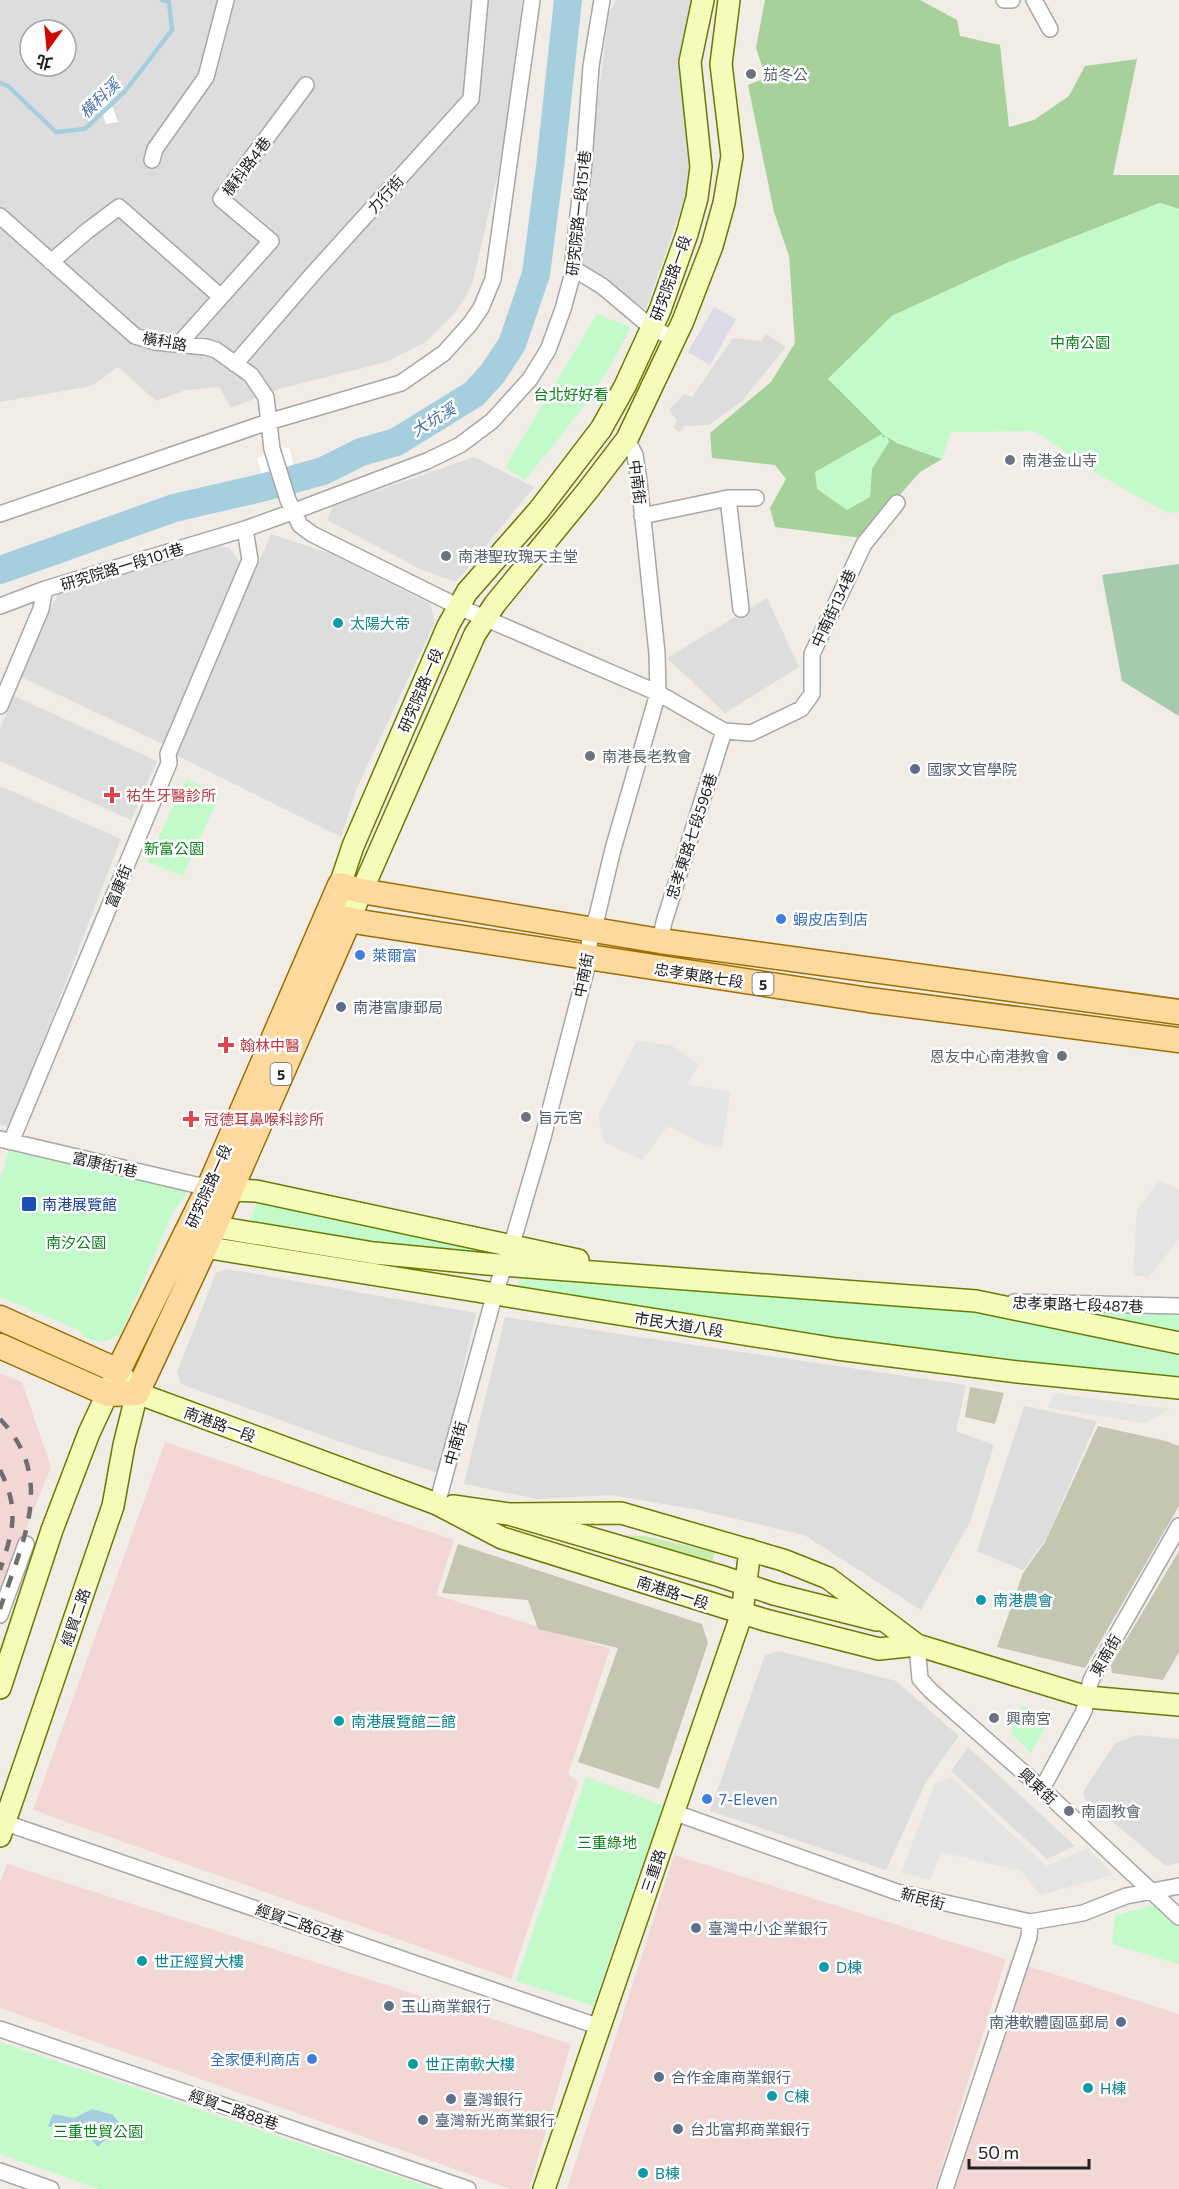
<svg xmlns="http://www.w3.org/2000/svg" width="1179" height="2189" font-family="Commissioner,'Noto Sans TC',sans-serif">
  <rect width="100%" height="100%" fill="#f1ede6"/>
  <path fill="#dedddd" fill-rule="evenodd" d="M0,0H522L505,144L472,285L463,301L453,315L426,342L386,362L282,388L231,408L219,387L186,390L156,401L118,367L92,386L0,402ZM30,30H66V66H30Z
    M616,0H697L695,169L646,309L576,270L609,13Z
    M766,334L786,347L741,402L709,425L684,426L680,432L673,428L677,421L669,410L684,394L692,397L733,338L761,341Z
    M474,457L534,487L456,582L420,569L327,520L333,506Z
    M271,534L329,553L430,604L435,622L356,790L341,837L176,755Z
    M203,541L229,548L243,566L165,745L19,676L62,585Z
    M767,598L799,667L725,713L667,658Z
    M14,696L157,761L131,820L0,761V728Z
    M0,786L121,839L10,1127L0,1125Z
    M227,1269L476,1313L439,1473L349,1445L181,1384L177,1372L216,1273Z
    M505,1317L966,1385L956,1431L994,1445L970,1522L921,1610L804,1535L698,1510L611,1495L537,1499L464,1484Z
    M1024,1406L1097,1421L1046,1539L1023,1570L977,1551Z
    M779,1651L896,1681L959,1736L926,1782L886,1870L710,1811L765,1655Z
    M1136,1735L1179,1739V1863L1166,1866L1085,1799L1083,1792L1115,1743Z
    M968,1747L1075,1846L1047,1859L951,1771Z"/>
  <path fill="#f2d7d5" d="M0,1373L22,1382L51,1467L0,1594Z
    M165,1442L454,1540L436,1595L610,1649L568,1774L578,1782L511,1979L33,1810Z
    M674,1855L1006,1959L935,2189H567Z
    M7,1864L571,2044L529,2189H511L0,2008V1883Z
    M1010,1960L1179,2014V2189H939Z"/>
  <path fill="#c5c6b1" d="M970,1387L1004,1393L995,1424L965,1417Z
    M1098,1426L1166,1441L1179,1446V1506L1085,1668L997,1647L1023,1573L1045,1542Z
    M458,1544L702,1624L708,1643L659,1789L578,1762L618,1648L538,1629L528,1600L442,1593Z
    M1179,1551V1652L1163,1680L1112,1673L1111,1665Z"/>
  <path fill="#c8ecab" d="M622,1535L644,1536L715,1552L711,1564Z"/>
  <path fill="#a7d19a" d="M765,0H920L957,20L960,36L1000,45L1009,127L1034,120L1069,96L1085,66L1137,59L1113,175H1179V209L1160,203L1007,263L892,316L828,379L897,443L942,459L920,472L862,538L775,527L770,508L786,479L775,465L712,458L710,433L771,382L795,343L789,256L774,212L748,85L766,78L756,48Z"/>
  <path fill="#a6caad" d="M1179,564V716L1122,681L1102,575Z"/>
  <path fill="#c2fbc9" d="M1160,203L1179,209V512L1167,513L1094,472L1035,431L951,432L942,459L897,443L887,437L889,442L872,469L870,497L847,510L817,489L815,472L882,434L883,438L886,437L828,379L892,316L1007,263Z
    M597,314L630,327C606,384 564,432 525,480L505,467Z
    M186,779L220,794L183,876L147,862Z
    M9,1148L186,1190L187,1193L173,1212L121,1333C109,1344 87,1345 79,1330L0,1297V1175H2Z
    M260,1196L479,1244L477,1255L376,1245L249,1222Z
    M523,1276L936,1308L985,1314L1179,1352V1378L988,1359L819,1337L520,1288L519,1282Z
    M1096,1309L1179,1311V1334L1094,1317Z
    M1021,1705L1051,1717L1031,1753L1011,1733Z
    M586,1777L663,1805L593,2006L516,1981Z
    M1156,1904L1179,1927V1964L1112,1944L1115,1916Z
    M0,2042L434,2189H99L0,2154Z"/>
  <path fill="#e4e4e4" d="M637,1041L671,1045L699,1064L687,1084L730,1092L722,1148L702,1143L668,1126L642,1160L604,1142L598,1116Z
    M1159,1181L1179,1189V1239L1148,1278L1133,1275L1137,1210Z
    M1053,1393L1169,1409L1145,1423L1048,1408Z
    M951,1777L1046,1866L1088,1848L1113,1875L1040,1895L1021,1871L941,1852L930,1880L901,1873L935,1783Z"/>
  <path fill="#dbdae6" d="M714,307L736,319L710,365L688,352Z"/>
  <path fill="#a5cfdf" d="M92,2109L113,2115L131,2137C115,2134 109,2135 98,2147L91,2139L48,2126L53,2114L74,2118Z"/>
  <path fill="#fff" d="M106,90L118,122L106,124L95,93Z
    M289,447L300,490L269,499L257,458Z"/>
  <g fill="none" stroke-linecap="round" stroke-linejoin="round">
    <path stroke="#a5cfdf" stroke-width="4.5" d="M0,83L8,86L56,132L85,129L126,90L172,30L169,2L162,0"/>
    <path stroke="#a5cfdf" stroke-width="28" d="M0,570L174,508L265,487L323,471L361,452L396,442L474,394L493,373L512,344L536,274L550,167L568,0"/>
    <g stroke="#a7a7a7" stroke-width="18">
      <path id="street" d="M1004,0H1012
        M1034,0L1050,29
        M152,160L155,149L206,77L226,0
        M0,216L135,336L155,342L206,347L216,350L251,375L266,397L272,449L288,500L300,525L312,534L459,607L658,693L724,731L751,733L801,709L812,694V654L864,544L897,503
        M51,262L87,231L119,207L221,297
        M574,269L602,286L652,328L675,339
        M179,344L271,241L221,199L306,85
        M235,364L311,276L471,99L480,0
        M0,514L268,422L401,383L444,353L470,324L481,308L493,279L532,0
        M642,516L728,498
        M0,606L45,589L245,529L292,512L427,461L460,445L492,421L530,379L548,350L563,309L574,269L573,260L584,162L591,66L602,0
        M741,609L728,498H756
        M0,706L41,609L45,589
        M660,941L664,922L724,731
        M0,1139L196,1185H210
        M11,1142L169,763L168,754L250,560L245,529
        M1014,1302L1179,1306
        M437,1504L495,1293L514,1237L542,1141L586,971L591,930L597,916L613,849L658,693L657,653L639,481L635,455L627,439
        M0,1615L26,1544
        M917,1645L920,1679L931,1691L1042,1789L1179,1917
        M1042,1789L1084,1711L1091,1680L1179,1526
        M673,1812L897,1892L1030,1922L1083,1913L1126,1896L1179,1886
        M0,1821L600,2027
        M0,2029L468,2189
        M0,2171L51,2189
        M945,2189L1029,1937L1030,1922"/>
    </g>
    <g stroke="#697c02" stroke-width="24">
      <path id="secondary" d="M340,885L353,846L448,626L467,592L539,510L601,429L625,386L660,310L687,234L697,198L701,167L690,62L703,0
        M349,920L475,634L495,604L588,490L627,439L683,321L712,246L724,203L732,156L721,64L729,0
        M215,1186L230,1190L256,1191L578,1260
        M198,1224L374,1253L487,1264L976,1301L1179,1343
        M191,1245L837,1349L1018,1372L1179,1388
        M453,1506L509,1514L720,1576L774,1594L877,1620
        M509,1514L621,1513L783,1560L828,1578L917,1645L1087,1697L1179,1705
        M0,1688L52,1530L89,1433L118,1371L137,1393L437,1504L502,1538L765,1620L879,1649L917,1645
        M0,1836L113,1506L124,1445L137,1393
        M544,2189L742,1613L750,1550"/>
    </g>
    <g stroke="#9b6f00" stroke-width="27">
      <path id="primary" d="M327,915L366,923L869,1000L1179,1040
        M0,1318L118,1371L210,1185L340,885L361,891L660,941L1179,1012
        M0,1346L108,1394L137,1393L214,1228L349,920"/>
    </g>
    <use href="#street" stroke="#fff" stroke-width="15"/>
    <use href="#secondary" stroke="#f5fbb9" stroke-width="21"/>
    <use href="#primary" stroke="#fed99d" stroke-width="24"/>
    <path stroke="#6e6e6e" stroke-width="4.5" stroke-dasharray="12 12" stroke-linecap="butt" d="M0,1419C57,1479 22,1542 0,1609
      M0,1470C20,1510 13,1531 0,1570"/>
  </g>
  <g fill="#6b7280" stroke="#fff" stroke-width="2">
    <circle cx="751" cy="74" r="6"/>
    <circle cx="1010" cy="460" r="6"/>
    <circle cx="446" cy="556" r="6"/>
    <circle cx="590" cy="756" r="6"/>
    <circle cx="1062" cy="1056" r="6"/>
    <circle cx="526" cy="1117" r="6"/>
    <circle cx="994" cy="1718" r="6"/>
    <circle cx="1069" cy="1811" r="6"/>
  </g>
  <g fill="#0f9aa8" stroke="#fff" stroke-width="2">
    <circle cx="338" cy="623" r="6"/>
    <circle cx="981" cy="1600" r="6"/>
    <circle cx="339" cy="1721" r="6"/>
    <circle cx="142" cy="1961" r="6"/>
    <circle cx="824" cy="1967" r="6"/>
    <circle cx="413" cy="2064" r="6"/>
    <circle cx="1088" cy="2088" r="6"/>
    <circle cx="772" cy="2096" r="6"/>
    <circle cx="643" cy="2173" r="6"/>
  </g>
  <g fill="#5c6f8a" stroke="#fff" stroke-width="2">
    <circle cx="915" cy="769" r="6"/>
    <circle cx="341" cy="1007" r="6"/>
    <circle cx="696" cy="1928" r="6"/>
    <circle cx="389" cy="2006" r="6"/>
    <circle cx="1121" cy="2022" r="6"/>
    <circle cx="659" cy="2077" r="6"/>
    <circle cx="451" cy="2099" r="6"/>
    <circle cx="423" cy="2120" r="6"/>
    <circle cx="678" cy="2129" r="6"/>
  </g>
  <g fill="#e0444e" stroke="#fff" stroke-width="2">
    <path d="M109 786h6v6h6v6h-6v6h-6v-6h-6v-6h6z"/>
    <path d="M223 1036h6v6h6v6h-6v6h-6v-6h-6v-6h6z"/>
    <path d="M188 1110h6v6h6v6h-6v6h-6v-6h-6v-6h6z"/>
  </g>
  <g fill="#3f7fe0" stroke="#fff" stroke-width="2">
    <circle cx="781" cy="919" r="6"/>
    <circle cx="360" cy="955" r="6"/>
    <circle cx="707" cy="1799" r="6"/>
    <circle cx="312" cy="2059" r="6"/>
  </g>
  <rect fill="#1a4fb4" stroke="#fff" stroke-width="2" x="21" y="1196" width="16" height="16" rx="3"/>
  <g text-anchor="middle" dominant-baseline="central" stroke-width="5" stroke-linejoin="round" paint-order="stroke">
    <g fill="#fff" stroke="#636363" stroke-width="1.5">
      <rect x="752.5" y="973" width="21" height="22" rx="4.5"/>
      <rect x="270.5" y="1063" width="21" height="22" rx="4.5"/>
    </g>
    <g font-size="14" font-weight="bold" fill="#202020">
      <text x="763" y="984">5</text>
      <text x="281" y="1074">5</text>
    </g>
    <g font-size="15" fill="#5b616d" stroke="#fff" text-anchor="start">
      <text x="763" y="74">茄冬公</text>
      <text x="1022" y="460">南港金山寺</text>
      <text x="458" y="556">南港聖玫瑰天主堂</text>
      <text x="602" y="756">南港長老教會</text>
      <text x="1050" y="1056" text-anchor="end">恩友中心南港教會</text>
      <text x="538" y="1117">旨元宮</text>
      <text x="1006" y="1718">興南宮</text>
      <text x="1081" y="1811">南園教會</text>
    </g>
    <g font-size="15" fill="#202020" stroke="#fff">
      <text transform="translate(246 166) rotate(-53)">橫科路4巷</text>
      <text transform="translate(385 194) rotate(-48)">力行街</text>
      <text transform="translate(578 213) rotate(-84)">研究院路一段151巷</text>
      <text transform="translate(670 278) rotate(-70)">研究院路一段</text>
      <text transform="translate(165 341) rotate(10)">橫科路</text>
      <text transform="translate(638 482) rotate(83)">中南街</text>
      <text transform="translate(122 566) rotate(-17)">研究院路一段101巷</text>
      <text transform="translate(833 608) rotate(-65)">中南街134巷</text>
      <text transform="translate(420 690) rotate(-67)">研究院路一段</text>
      <text transform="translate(691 836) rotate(-72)">忠孝東路七段596巷</text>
      <text transform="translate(118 886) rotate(-68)">富康街</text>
      <text transform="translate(583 975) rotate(-79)">中南街</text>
      <text transform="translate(699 975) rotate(9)">忠孝東路七段</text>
      <text transform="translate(105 1164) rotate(13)">富康街1巷</text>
      <text transform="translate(208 1186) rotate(-66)">研究院路一段</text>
      <text transform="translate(1078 1304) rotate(2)">忠孝東路七段487巷</text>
      <text transform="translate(679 1324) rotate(9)">市民大道八段</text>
      <text transform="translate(220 1424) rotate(20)">南港路一段</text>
      <text transform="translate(455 1443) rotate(-74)">中南街</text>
      <text transform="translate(673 1592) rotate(18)">南港路一段</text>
      <text transform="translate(75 1617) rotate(-71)">經貿二路</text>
      <text transform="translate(1105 1655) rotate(-60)">東南街</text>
      <text transform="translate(1038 1786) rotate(43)">興東街</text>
      <text transform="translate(653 1871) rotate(-71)">三重路</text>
      <text transform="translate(923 1898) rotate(15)">新民街</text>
      <text transform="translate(300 1923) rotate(19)">經貿二路62巷</text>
      <text transform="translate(234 2109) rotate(19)">經貿二路88巷</text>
    </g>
    <g font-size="15" fill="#098318" stroke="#fff">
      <text x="1080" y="342">中南公園</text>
      <text x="571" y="394">台北好好看</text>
      <text x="174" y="848">新富公園</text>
      <text x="76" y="1242">南汐公園</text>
      <text x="607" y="1842">三重綠地</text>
      <text x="98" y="2131">三重世貿公園</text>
    </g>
    <g font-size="15" fill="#0d838f" stroke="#fff" text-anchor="start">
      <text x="350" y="623">太陽大帝</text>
      <text x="993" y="1600">南港農會</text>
      <text x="351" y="1721">南港展覽館二館</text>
      <text x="154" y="1961">世正經貿大樓</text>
      <text x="836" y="1967">D棟</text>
      <text x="425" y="2064">世正南軟大樓</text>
      <text x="1100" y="2088">H棟</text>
      <text x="784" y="2096">C棟</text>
      <text x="655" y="2173">B棟</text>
    </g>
    <g font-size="15" fill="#4e5e75" stroke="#fff" text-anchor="start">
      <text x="927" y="769">國家文官學院</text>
      <text x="353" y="1007">南港富康郵局</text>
      <text x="708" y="1928">臺灣中小企業銀行</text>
      <text x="401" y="2006">玉山商業銀行</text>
      <text x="1109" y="2022" text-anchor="end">南港軟體園區郵局</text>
      <text x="671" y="2077">合作金庫商業銀行</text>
      <text x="463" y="2099">臺灣銀行</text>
      <text x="435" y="2120">臺灣新光商業銀行</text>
      <text x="690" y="2129">台北富邦商業銀行</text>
    </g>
    <g font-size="15" fill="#be3a42" stroke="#fff" text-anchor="start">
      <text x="126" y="795">祐生牙醫診所</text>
      <text x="240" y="1045">翰林中醫</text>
      <text x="204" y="1119">冠德耳鼻喉科診所</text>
    </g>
    <g font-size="15" fill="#366cbe" stroke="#fff" text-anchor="start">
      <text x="793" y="919">蝦皮店到店</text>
      <text x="372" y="955">萊爾富</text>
      <text x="719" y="1799">7-Eleven</text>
      <text x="300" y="2059" text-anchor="end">全家便利商店</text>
    </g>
    <g font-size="15" fill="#164399" stroke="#fff" text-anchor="start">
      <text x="42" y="1204">南港展覽館</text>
    </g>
    <g font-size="16" font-style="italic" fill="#4674ab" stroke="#fff">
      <text transform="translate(99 98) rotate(-44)">橫科溪</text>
      <text transform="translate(433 419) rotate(-31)">大坑溪</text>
    </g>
  </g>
  <g transform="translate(48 48) rotate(195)"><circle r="28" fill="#ffffff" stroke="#a6a6a6" stroke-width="1.5"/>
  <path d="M0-4.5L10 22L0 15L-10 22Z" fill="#cf0900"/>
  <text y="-9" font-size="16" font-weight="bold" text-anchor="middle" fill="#202020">北</text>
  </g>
  <path d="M969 2159v9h120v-9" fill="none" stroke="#202020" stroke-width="3"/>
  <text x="978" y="2159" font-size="18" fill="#202020" stroke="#ffffff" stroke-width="4.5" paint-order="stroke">50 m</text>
</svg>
